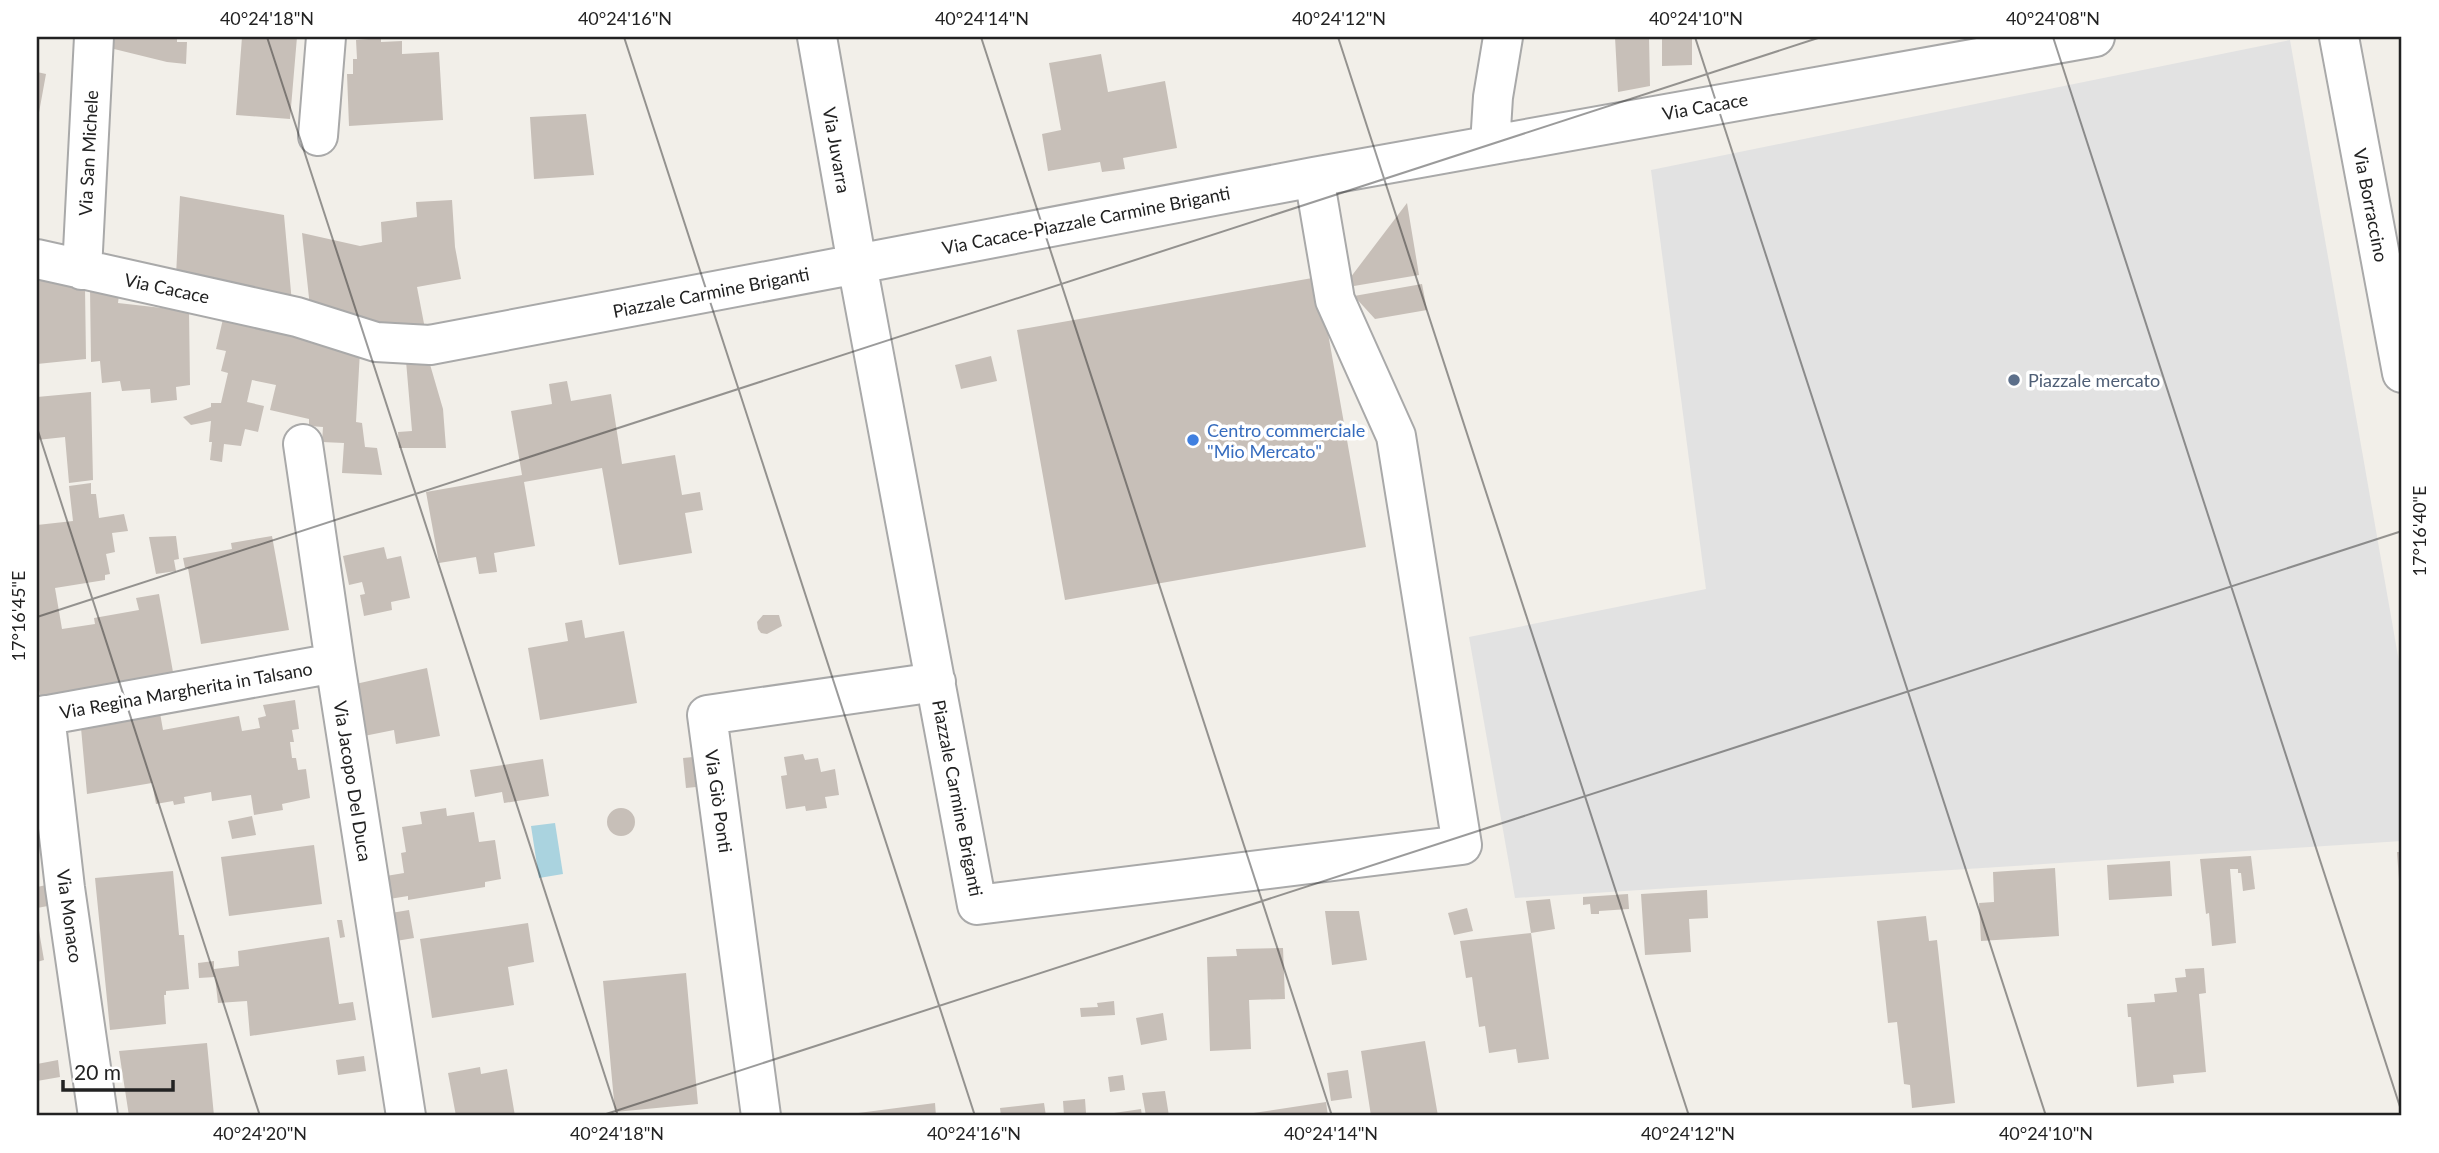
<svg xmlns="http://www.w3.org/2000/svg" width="2439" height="1153" font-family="Lato,sans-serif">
  <rect width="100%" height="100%" fill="#f2efe9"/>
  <path fill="#e2e2e2" d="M2290,40L2402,679V841L1515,898L1469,637L1706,589L1651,170Z"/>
  <path fill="#aad3df" d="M555,823L563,874L539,878L531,826Z"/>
  <path fill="#c7bfb8" d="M110,37H177V42H187L186,64L167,62L110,48Z
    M242,37H297L290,119L236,115Z
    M1615,37H1649L1650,86L1618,92Z
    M1662,37H1692V65L1662,66Z
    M381,38V42L402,41V54L439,52L443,120L349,126L347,74H353V59H357L356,40Z
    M1101,54L1108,92L1165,81L1177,148L1123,158L1125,169L1102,172L1100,162L1048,171L1042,134L1061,130L1049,63Z
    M37,72L46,74L38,118H37Z
    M586,114L594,175L534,179L530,117Z
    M180,196L284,215L292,303L176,276Z
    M452,200L455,247L461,279L417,287L426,334L310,307L302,233L360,246L382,242L381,222L417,217L416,202Z
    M1407,203L1419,275L1348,287L1347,282Z
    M37,276L85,287L86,359L37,364Z
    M1318,277L1366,547L1065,600L1017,330Z
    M1422,284L1427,310L1375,319L1354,296Z
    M90,288L119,295L118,303L189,311L190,385L176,387L177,400L151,403L150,389L122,391L120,381L102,383L100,361L91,362Z
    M223,319L360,351L356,422L362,423L365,447L377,448L382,475L342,473L344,443L322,442L323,427L309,426V419L270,410L276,385L252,380L247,402L264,406L258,432L245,429L241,446L224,444L222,462L210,460L212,442H209L211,421L191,425L183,417L211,407V403H221L228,373L221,371L226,351L216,349Z
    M991,356L997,381L961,389L955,365Z
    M406,361H429L443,409L446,448H399L398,432L412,431Z
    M567,381L571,401L611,394L622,464L675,455L682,495L700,492L703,510L685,513L692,553L619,565L602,468L524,482L535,546L494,553L497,572L479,574L476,557L439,563L426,492L522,475L511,411L552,404L549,384Z
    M91,392L93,480L69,483L65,437L37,440V397Z
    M91,483V494H96L99,518L124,514L128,531L112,533L115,552L106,554L110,574L105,575V580L55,588L62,629L95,624L94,618L139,610L136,598L159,594L173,672L40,696L37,678V525L73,521L69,486Z
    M176,536L179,559L174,560L176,571L156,574L149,537Z
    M272,536L289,630L201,644L188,568H185L183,558L232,549L231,543Z
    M384,547L387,559L401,556L410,598L391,602L392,610L364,616L360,595L365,594L362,582L349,585L343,556Z
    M763,615H779L782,626L767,634L761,633L758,629L757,622Z
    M582,620L585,638L624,631L637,703L540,720L528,648L568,641L565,623Z
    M427,668L440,736L396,744L394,730L359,737L351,685Z
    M295,700L299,729L292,730L294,742H290L292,758H296L298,770L306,769L310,798L282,804L283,810L254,815L251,795L212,801L211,792L184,797L185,803L174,805L173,801L156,804L152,783L87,794L81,728L160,713L163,730L239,716L242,731L260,728L258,718L266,716L263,705Z
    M803,754L805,760L818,758L821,772L835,769L839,795L825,797L827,808L806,811L805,806L786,809L781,776L787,775L784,757Z
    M693,757L696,787L686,788L683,758Z
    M543,759L549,796L504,803L502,792L475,797L470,770Z
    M446,808L447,816L474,812L479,842L495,840L501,879L485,882V887L408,900V896L383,900L380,877L404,873L401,853L406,852L402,827L422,824L420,812Z
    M607 822a14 14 0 1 1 28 0a14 14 0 1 1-28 0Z
    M252,816L256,835L232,839L228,821Z
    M314,845L322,904L229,916L221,857Z
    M2397,852H2402V880H2399Z
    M2251,856L2255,889L2243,891L2241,873H2238V869H2230L2236,943L2212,946L2209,913L2206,914L2200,859Z
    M2170,861L2172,896L2109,900L2107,865Z
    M2055,868L2059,936L1981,941L1979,903L1994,902L1993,872Z
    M173,871L179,935H184L189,989L166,991V995H164L166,1024L110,1030L95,878Z
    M51,884L53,905L37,908V887Z
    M1707,890L1708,918L1689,919L1691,952L1645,955L1641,894Z
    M1628,894L1629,909L1599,911V914H1591L1590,904L1583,905V897Z
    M1550,899L1555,929L1531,933L1526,901Z
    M1467,908L1473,931L1454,935L1448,913Z
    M409,910L414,938L390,942L385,914Z
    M1325,911H1359L1367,960L1332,965Z
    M1926,916L1929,941L1937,940L1955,1103L1912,1108L1910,1085L1904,1084L1897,1022L1888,1023L1877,921Z
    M337,920H342L345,937L340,938Z
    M528,923L534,962L508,967L514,1005L432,1018L420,939Z
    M38,925L44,960L37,962V926Z
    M1531,933L1549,1059L1518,1063L1516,1049L1489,1053L1485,1026L1479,1027L1472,977L1466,978L1460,941Z
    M329,937L339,1004L353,1002L356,1020L250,1036L247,1001L218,1003L215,977L199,978L198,963L214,961V969L239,966L238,951Z
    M1283,948L1285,999L1249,1000L1251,1049L1210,1051L1207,957L1237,956L1236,949Z
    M2204,968L2206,993L2199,994L2206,1072L2173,1075L2174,1083L2137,1087L2131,1017H2128L2127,1004L2155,1002L2154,994L2177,992L2175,978L2186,977L2185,969Z
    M686,973L698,1104L615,1112L603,981Z
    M1114,1001L1115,1015L1081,1017L1080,1008L1098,1007L1097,1003Z
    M1163,1013L1167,1040L1141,1045L1136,1018Z
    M1425,1041L1438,1116H1371L1361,1051Z
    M207,1043L214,1116H129L119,1051Z
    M364,1056L366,1071L338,1075L336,1060Z
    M58,1060L60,1077L37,1081V1064Z
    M480,1067L481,1074L507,1069L515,1116H456L448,1073Z
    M1348,1070L1352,1098L1331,1101L1327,1073Z
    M1123,1075L1125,1090L1110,1092L1108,1077Z
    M1165,1091L1169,1116H1146L1142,1093Z
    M1085,1099L1086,1113L1064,1116L1063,1101Z
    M1326,1102L1328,1116H1240V1115Z
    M935,1103L936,1116H844L843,1115Z
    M1044,1103L1046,1116H1001L1000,1108Z
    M1141,1109L1142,1116H1115L1114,1113Z"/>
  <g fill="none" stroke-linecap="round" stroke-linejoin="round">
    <g stroke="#a9a9a9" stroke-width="42">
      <path id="minor" d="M817,37L857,264L1314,177L2095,37
        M2339,37L2402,373
        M318,136L326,37
        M1490,145L1493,97L1503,37
        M37,259L297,317L376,342L430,345L857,264L977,905L1462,845L1396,436L1335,300L1314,177
        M82,270L94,37
        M303,444L335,663L406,1116
        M45,715L65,888L98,1116
        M37,717L335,663
        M761,1116L707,715L936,682"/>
    </g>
    <use href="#minor" stroke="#fff" stroke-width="38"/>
  </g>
  <path fill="none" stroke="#222" stroke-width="2" stroke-opacity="0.45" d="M267,37L618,1116M624,37L975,1116M981,37L1332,1116M1338,37L1689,1116M1695,37L2046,1116M2053,37L2402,1113M37,428L260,1116M37,617L1821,37M600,1116L2402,531"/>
  <circle fill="#5c6f8a" stroke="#fff" stroke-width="2.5" cx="2014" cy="380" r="7"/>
  <circle fill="#3f7fe0" stroke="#fff" stroke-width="2.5" cx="1193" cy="440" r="7"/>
  <g text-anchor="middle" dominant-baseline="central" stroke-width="7" stroke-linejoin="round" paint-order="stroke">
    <g font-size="18" fill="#222" stroke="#fff">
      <text transform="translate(1705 106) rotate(-10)">Via Cacace</text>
      <text transform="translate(837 150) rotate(80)">Via Juvarra</text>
      <text transform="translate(88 153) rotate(-87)">Via San Michele</text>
      <text transform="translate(2371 205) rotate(79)">Via Borraccino</text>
      <text transform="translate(1086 220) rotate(-11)">Via Cacace-Piazzale Carmine Briganti</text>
      <text transform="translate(167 288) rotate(12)">Via Cacace</text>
      <text transform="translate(711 292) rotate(-11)">Piazzale Carmine Briganti</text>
      <text transform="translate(186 690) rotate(-10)">Via Regina Margherita in Talsano</text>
      <text transform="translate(353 781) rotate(81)">Via Jacopo Del Duca</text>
      <text transform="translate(958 798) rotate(79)">Piazzale Carmine Briganti</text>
      <text transform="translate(719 801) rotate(82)">Via Giò Ponti</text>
      <text transform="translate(70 916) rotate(82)">Via Monaco</text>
    </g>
    <g font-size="18" fill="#4e5e75" stroke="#fff" text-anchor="start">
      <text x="2028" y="380">Piazzale mercato</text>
    </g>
    <g font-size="18" fill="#366cbe" stroke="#fff" text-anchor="start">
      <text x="1207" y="430">Centro commerciale<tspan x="1207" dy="21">"Mio Mercato"</tspan></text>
    </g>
  </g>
  <rect width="2439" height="1153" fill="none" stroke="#ffffff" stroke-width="77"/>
  <path d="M63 1080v10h110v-10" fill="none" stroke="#222222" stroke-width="3.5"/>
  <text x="74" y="1080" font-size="21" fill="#222222" stroke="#ffffff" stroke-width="5" paint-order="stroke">20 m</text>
  <rect x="38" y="38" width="2362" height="1076" fill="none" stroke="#222" stroke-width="2.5"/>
  <g font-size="18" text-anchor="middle" fill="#222">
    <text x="267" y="25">40°24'18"N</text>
    <text x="625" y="25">40°24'16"N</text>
    <text x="982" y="25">40°24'14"N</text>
    <text x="1339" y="25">40°24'12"N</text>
    <text x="1696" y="25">40°24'10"N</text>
    <text x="2053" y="25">40°24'08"N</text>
    <text transform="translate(2420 531) rotate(-90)" y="6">17°16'40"E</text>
    <text transform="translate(19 616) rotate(-90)" y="6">17°16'45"E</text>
    <text x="260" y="1140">40°24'20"N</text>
    <text x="617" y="1140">40°24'18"N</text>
    <text x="974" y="1140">40°24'16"N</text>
    <text x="1331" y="1140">40°24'14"N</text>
    <text x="1688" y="1140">40°24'12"N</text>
    <text x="2046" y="1140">40°24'10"N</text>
  </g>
</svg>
